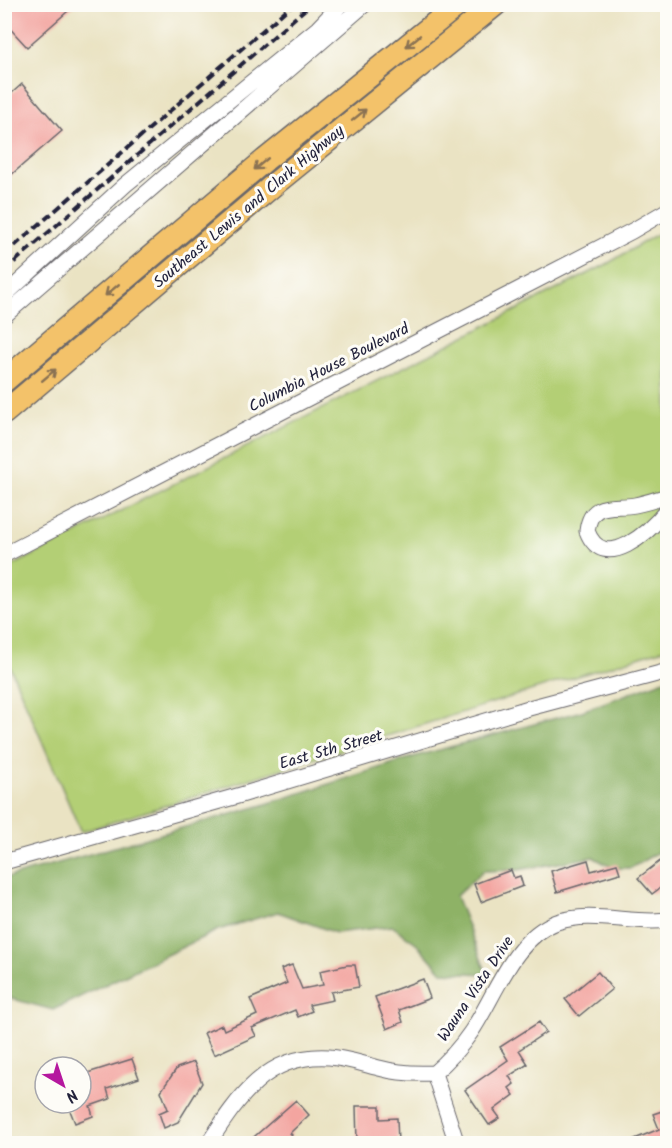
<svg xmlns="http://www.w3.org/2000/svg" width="672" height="1148" font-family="Kalam,sans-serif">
  <rect width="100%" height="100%" fill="#fdfcf7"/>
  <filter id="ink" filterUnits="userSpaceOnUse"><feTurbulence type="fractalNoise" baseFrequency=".0167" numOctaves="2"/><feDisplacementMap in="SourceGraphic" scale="12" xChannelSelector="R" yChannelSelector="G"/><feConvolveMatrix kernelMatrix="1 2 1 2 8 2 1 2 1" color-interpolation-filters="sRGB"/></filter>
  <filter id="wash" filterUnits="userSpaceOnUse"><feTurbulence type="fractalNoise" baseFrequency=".008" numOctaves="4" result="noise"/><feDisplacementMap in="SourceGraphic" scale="24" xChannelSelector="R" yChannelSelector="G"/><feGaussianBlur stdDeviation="1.35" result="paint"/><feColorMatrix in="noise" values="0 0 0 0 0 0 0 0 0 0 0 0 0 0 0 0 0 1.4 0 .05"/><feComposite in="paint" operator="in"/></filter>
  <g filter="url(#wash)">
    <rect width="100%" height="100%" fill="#eae3c3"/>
    <path fill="#b3cf75" stroke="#6a7858" stroke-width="1.5" d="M667,228V648L81,832L5,655L4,570L607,264Z"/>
    <path fill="#8eb266" stroke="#586a50" stroke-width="1.5" d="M667,679V847L631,868H613L593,857L518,870L483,871L456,896L487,974L442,972L416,943L392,926L336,933L278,912L218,930L53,1010L5,997V878L263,805L413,757L582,711Z"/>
    <g id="blocks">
      <path fill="#f3a5a0" d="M4,4H76L27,47L4,22Z
        M22,84L62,131L4,181V100Z
        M668,855V882L652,894L638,878Z
        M588,860L591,871L617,864L620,873L557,892L551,871Z
        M511,870L514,878L520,876L523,886L481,902L474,884Z
        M292,965L302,989L323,985L320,971L347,965H355L359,987L331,992L333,1000L309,1005L312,1011L298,1017L295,1010L252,1028L256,1036L214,1055L204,1033L222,1025L224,1030L257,1015L250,999L287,983L281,969Z
        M598,972L612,989L579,1016L565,999Z
        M423,979L430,998L399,1010L403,1022L387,1029L375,997Z
        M539,1022L546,1032L519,1050L528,1064L509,1076L514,1084L509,1088L514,1095L494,1110L500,1118L489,1125L465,1090L508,1060L500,1047Z
        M132,1059L139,1078L107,1089L110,1099L90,1106L93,1116L75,1123L67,1103H81V1075Z
        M194,1062L202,1083L178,1122L164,1128L159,1113L168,1109L161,1091L177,1068Z
        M296,1100L309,1115L290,1133L292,1135L284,1143H247Z
        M356,1106H380V1119L397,1118L398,1143H357Z
        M665,1110L668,1117V1143L664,1140L655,1143H625L659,1129L653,1114Z"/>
    </g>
  </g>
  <g filter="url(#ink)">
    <use href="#blocks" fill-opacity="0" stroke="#68666b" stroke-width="1.5"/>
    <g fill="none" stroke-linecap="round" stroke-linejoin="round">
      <g stroke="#68666b" stroke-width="17">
        <path id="minor" d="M4,296L125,185L318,28L341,4
          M4,316L365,4
          M668,496C657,499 646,503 635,505C611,509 591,500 587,531C604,575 650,531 668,509
          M4,555L632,231L668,210
          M4,862L241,795L529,708L668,671
          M434,1073L457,1144
          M208,1144C238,1098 267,1053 329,1057C346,1058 362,1064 379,1068C397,1073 415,1074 434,1073C448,1061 460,1048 471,1032C495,997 513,938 557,922C592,910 632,925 668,920"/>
      </g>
      <g stroke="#68666b" stroke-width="25">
        <path id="highway" d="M4,381L265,160L459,4
          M4,413L277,182L496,4"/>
      </g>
      <use href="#minor" stroke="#fff" stroke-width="15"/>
      <use href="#highway" stroke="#f3c26a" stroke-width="22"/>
      <path stroke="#22223b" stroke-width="4" stroke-dasharray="9 4.5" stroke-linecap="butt" d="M4,255L293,4
        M4,271L311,4"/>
    </g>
    <defs><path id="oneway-shaft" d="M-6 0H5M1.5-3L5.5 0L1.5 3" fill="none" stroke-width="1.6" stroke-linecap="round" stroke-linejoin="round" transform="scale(1.5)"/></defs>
    <g stroke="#8a7252">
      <use href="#oneway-shaft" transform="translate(413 41) rotate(141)"/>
      <use href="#oneway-shaft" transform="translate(359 115) rotate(-39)"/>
      <use href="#oneway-shaft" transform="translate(261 164) rotate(140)"/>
      <use href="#oneway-shaft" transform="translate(112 290) rotate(140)"/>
      <use href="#oneway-shaft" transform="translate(49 375) rotate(-40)"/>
    </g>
  </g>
  <g text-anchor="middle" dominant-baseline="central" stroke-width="6" stroke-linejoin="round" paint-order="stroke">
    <g font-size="16" fill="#22223b" stroke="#fdfcf7">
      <text transform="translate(249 207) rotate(-40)">Southeast Lewis and Clark Highway</text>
      <text transform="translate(329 368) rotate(-27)">Columbia House Boulevard</text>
      <text transform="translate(331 750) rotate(-16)">East 5th Street</text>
      <text transform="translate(476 989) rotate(-56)">Wauna Vista Drive</text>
    </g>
  </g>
  <rect width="672" height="1148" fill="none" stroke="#fdfcf7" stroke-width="24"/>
  <g transform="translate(63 1085) rotate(141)"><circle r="28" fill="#fdfcf7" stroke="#a5a5ac" stroke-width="1.5"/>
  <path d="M0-4.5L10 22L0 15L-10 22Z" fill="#b5179e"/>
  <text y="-9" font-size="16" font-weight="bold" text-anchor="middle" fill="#22223b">N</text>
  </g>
</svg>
